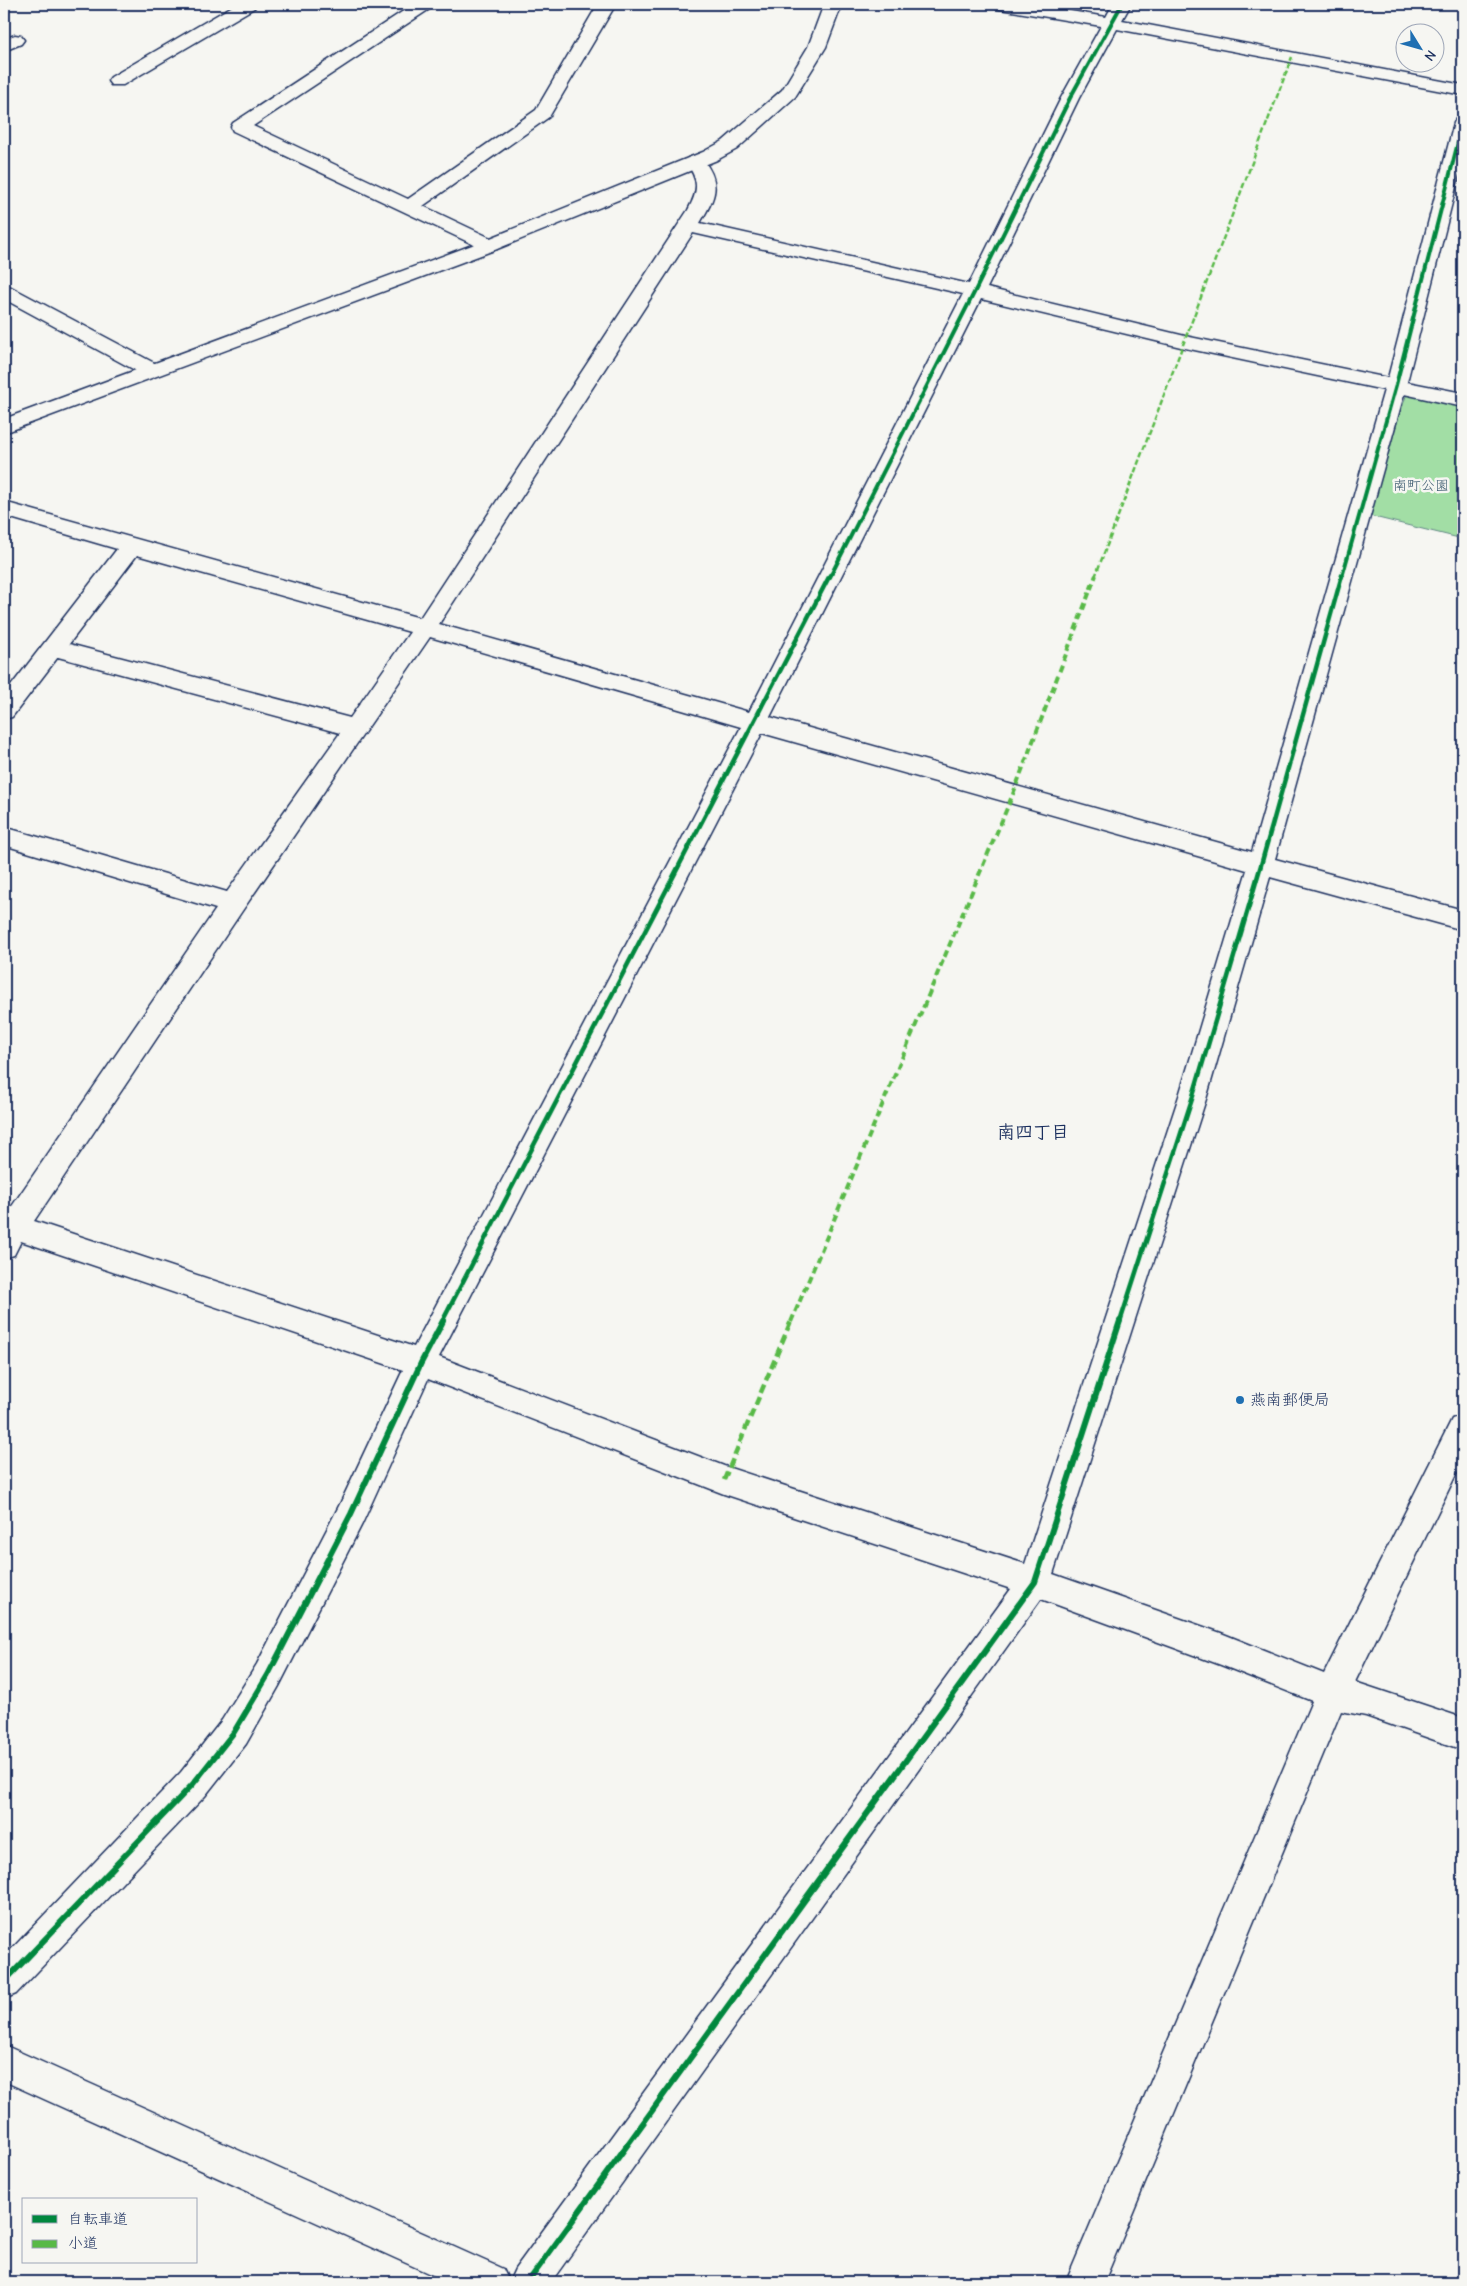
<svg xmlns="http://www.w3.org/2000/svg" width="1467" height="2286" font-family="'Comic Neue','Klee One',sans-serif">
  <rect width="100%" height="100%" fill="#f6f6f2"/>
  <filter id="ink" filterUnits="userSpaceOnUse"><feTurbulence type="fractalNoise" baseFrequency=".02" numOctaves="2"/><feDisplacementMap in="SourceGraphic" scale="10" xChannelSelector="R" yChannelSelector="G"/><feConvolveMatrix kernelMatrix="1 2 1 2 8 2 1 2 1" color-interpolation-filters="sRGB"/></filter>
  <g filter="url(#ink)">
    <path fill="#a2dea5" stroke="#5e8682" d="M1407,393L1463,406V539L1366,515Z"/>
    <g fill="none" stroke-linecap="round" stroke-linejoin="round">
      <g stroke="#1b2f5e" stroke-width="3">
        <path id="lane" d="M236,4H257L254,8L123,85H111L108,81L111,77Z"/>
      </g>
      <g stroke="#1b2f5e" stroke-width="3">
        <path id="street" d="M414,4H434L431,8L253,126L408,199L536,110L598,4H616L549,117L423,206L497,241L500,245L497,249L490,251L483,249L233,131L231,127L233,123Z
          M991,4H1029L1106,17L1113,4H1131L1122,20L1463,85V95L1117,29L1079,98L987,288L1185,336L1388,378L1454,123L1456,119L1463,118V159L1407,382L1463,393V407L1404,394L1275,859L1463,910V930L1270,877L1207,1096L1053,1574L1221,1633L1324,1674L1452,1419L1463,1415V1460L1355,1682L1463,1718V1750L1366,1716L1341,1711L1104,2282H1066L1312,1701L1221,1665L1041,1599L551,2282H509L515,2269L1011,1589L724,1494L428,1379L362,1524L279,1686L246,1744L205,1796L16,1994L4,1999V1957L181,1772L222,1720L257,1664L340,1504L403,1370L21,1241L14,1255L4,1258V1211L8,1212L216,909L4,845V827L227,892L340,733L58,657L12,717L4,719V695L117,549L4,516V502L420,618L688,210C699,189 699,181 686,162L688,158L695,156L702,158C722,184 716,196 700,223L969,284L1061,98L1101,26L1000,9L994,8ZM693,233L963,294L749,712L439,624ZM981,299L1185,348L1384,390L1252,852L770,717ZM137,555L410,632L350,718L69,644ZM430,637L741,727L414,1347L34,1221L242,911ZM762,733L1247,870L1179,1096L1025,1564L724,1466L439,1357Z
          M15,35L21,36L24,40L21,44L4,51V39Z
          M4,285L11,287L158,365L161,370L158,375L151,376L144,375L4,299Z"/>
      </g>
      <g stroke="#1b2f5e" stroke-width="3">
        <path id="secondary" d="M824,4H842L826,47L795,97L737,149L717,160L497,249L4,433V419L483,241L703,152L723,141L782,90L808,47Z
          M4,2045L503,2269L509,2282H448L4,2081Z"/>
      </g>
      <use href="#lane" fill="#f6f6f2" fill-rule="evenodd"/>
      <use href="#street" fill="#f6f6f2" fill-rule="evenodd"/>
      <use href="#secondary" fill="#f6f6f2" fill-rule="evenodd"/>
      <path stroke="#58b947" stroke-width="2.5" stroke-dasharray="5.5 2.5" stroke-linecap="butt" d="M1095,577L1292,57"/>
      <path stroke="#58b947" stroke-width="4" stroke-dasharray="7 4" stroke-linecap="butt" d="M791,1322L1013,794L1096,575"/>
      <path stroke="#58b947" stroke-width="4.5" stroke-dasharray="9 4.5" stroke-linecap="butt" d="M724,1480L791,1321"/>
      <g stroke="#f6f6f2" stroke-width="6">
        <path id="cycleway-far2" d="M830,577L975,291L1070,98L1122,4
          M1342,577L1396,385L1463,123"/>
      </g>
      <g stroke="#f6f6f2" stroke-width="8">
        <path id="cycleway-far1" d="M442,1322L830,575
          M1120,1322L1193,1096L1261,865L1342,575"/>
      </g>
      <g stroke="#f6f6f2" stroke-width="9">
        <path id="cycleway" d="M4,1982L193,1784L234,1732L268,1675L351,1514L421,1363L443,1321
          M528,2282L1035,1582L1120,1321"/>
      </g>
      <use href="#cycleway-far2" stroke="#00873e" stroke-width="4"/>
      <use href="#cycleway-far1" stroke="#00873e" stroke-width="4.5"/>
      <use href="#cycleway" stroke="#00873e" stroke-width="6"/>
    </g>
  </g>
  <circle fill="#1f6fb2" stroke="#f6f6f2" stroke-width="2" cx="1240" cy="1400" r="5"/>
  <g text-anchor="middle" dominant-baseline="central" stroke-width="5" stroke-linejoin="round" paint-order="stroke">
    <g font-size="14" fill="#3d5b70" stroke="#f6f6f2">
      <text x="1421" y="485">南町公園</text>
    </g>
    <g font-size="16" fill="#1b2f5e" stroke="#f6f6f2" text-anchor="start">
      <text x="1250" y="1400">燕南郵便局</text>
    </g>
    <g font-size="18" font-weight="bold" fill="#1b2f5e" stroke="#f6f6f2">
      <text x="1033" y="1132">南四丁目</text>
    </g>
  </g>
  <rect width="1467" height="2286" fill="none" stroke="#f6f6f2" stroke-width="20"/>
  <rect x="10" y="10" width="1447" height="2266" fill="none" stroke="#1b2f5e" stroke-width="2" filter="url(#ink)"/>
  <rect x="22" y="2198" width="175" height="65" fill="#f6f6f2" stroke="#9ea6b7"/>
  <rect x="32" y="2215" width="25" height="8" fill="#00873e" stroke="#9ea6b7"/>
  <text x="68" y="2224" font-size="15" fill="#1b2f5e">自転車道</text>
  <rect x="32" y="2240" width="25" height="8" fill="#58b947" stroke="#9ea6b7"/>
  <text x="68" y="2248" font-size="15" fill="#1b2f5e">小道</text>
  <g transform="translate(1420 48) rotate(127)"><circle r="24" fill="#f6f6f2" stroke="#9ea6b7"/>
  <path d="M0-4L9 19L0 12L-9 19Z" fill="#1f6fb2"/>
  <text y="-8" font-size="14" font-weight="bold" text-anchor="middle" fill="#1b2f5e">N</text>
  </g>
</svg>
